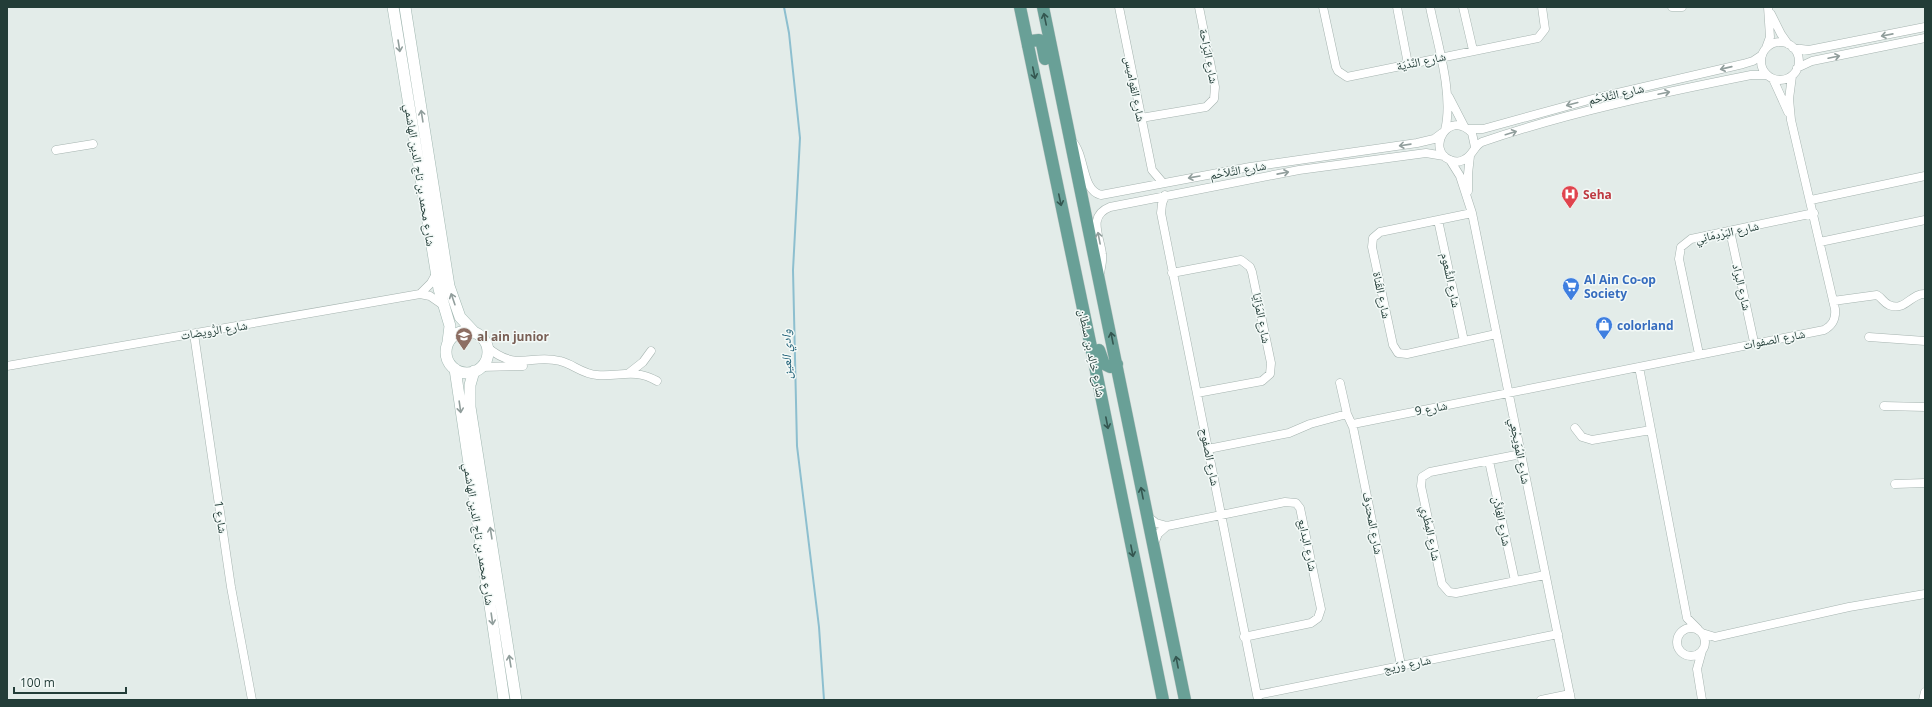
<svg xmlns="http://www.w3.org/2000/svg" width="1932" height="707" font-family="'Open Sans','Noto Naskh Arabic',sans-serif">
  <rect width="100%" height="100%" fill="#e3ece9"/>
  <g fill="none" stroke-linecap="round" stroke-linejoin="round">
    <path stroke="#8dbfcf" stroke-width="2" d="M784,7L789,33L800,138L793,270L797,446L819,627L824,700"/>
    <g stroke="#a6b4b0" stroke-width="9">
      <path id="street" d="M1119,7L1152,170L1163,183
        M1323,7L1336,67L1338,71L1347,77L1538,38L1545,29L1542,7
        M1397,7L1408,64
        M1430,7C1437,42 1454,95 1445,130
        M1463,7L1473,50
        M1672,7H1682
        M1771,14L1781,34L1788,44
        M1761 61a19 19 0 1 1 38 0a19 19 0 1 1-38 0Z
        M1766,48L1770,37L1768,7
        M1793,48L1809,50L1925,27
        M1797,68L1812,61L1925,38
        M1773,79L1788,112
        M1449,97L1464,126
        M1141,118L1206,107L1214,99L1215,87L1199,7
        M1469,129H1483L1596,98L1743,64L1753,61L1762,55
        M1072,141C1086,156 1081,190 1101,195L1250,167L1417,143L1434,139L1442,133
        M1475,147L1472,133C1449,108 1425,150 1450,160C1455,162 1461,162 1465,159C1473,155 1474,146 1482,142C1569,112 1661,93 1751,75H1766
        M56,150L93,144
        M1450,160L1460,176L1472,213L1571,700
        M1468,191V174L1470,156
        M1165,195L1162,204L1161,213L1258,700
        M1811,200L1925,176
        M1472,213L1380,232L1373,238L1372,247L1393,345L1398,353L1407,354L1496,334
        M1438,220L1464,341
        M1730,231L1754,342
        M1820,242L1925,220
        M1100,273C1101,267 1103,261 1102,254C1100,236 1087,216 1110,207L1299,170L1426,153L1444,156
        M1172,273L1241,260L1250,267L1252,272L1271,363L1270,374L1262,381L1197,393
        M420,294L431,283L436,274
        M1833,301L1877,295C1882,298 1884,303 1889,305C1905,312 1911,293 1925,294
        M194,334L231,587L252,700
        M1869,337L1925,341
        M487,347C518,373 531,353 560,361C573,364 582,374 597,375C620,377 634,368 657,381
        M1699,354L1679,259L1681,247L1691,239L1814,213
        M7,366L420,294L430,296L443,305
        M481,367L523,366
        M1639,367L1687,618L1698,629
        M629,373L643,362L651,351
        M1340,383L1347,414L1353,427L1401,665
        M1884,406L1925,407
        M1353,424L1824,330C1833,325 1836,319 1835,309L1791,120L1789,99L1792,76
        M1575,428L1582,437L1592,440L1651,430
        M1208,449L1289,433L1310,424L1347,414
        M1521,454L1430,472L1422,477L1421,486L1442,584L1449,592L1456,593L1545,575
        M1489,461L1515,581
        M1895,484L1925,483
        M1146,515L1156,523L1167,526L1285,502L1296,503L1300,508L1321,609L1318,618L1311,623L1244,637
        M1154,544L1158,534L1167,526
        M1677 642a14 14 0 1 1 28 0a14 14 0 1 1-28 0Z
        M1702,633L1715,637L1849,607L1925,594
        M1702,651L1697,669L1702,700
        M1257,695L1558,634
        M1541,700L1570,694
        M1923,700L1925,692"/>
    </g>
    <g stroke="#a2b8b2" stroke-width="12">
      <path id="secondary" d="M393,7L439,289L450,326L448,342
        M405,7L449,286L460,317L474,332
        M446 352a21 21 0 1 1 42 0a21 21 0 1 1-42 0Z
        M455,369L504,700
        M474,371L470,385V407L516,700"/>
    </g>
    <g stroke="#c1c9c7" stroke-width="13">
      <path id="primary" d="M1020,7L1095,366L1163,700
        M1043,7L1185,700
        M1028,46L1031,41L1039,40L1042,44L1045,59
        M1099,350L1104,364L1110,367L1117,364"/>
    </g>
    <use href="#street" stroke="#fff" stroke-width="8"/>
    <use href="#secondary" stroke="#fff" stroke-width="11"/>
    <use href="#primary" stroke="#69a097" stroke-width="12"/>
  </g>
  <defs><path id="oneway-shaft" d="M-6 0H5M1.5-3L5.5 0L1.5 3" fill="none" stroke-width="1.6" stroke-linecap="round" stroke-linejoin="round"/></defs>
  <g stroke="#345650">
    <use href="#oneway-shaft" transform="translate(1045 19) rotate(-102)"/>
    <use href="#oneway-shaft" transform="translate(1034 73) rotate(78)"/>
    <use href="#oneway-shaft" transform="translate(1060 200) rotate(78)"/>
    <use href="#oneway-shaft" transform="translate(1112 338) rotate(-101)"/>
    <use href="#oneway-shaft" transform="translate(1107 423) rotate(79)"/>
    <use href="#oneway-shaft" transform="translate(1142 493) rotate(-101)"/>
    <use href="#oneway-shaft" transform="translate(1132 551) rotate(79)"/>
    <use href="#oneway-shaft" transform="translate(1177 662) rotate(-101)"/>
  </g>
  <g stroke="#919e9c">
    <use href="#oneway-shaft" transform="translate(1887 35) rotate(169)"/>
    <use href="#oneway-shaft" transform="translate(399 46) rotate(81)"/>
    <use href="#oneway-shaft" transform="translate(1834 57) rotate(-12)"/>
    <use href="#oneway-shaft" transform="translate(1726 68) rotate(167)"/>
    <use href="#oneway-shaft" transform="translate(1664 93) rotate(-12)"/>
    <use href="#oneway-shaft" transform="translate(1572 104) rotate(165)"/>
    <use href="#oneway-shaft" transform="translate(422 116) rotate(-99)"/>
    <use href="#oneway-shaft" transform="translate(1511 133) rotate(-17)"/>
    <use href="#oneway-shaft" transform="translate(1405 145) rotate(172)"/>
    <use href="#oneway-shaft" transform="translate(1283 173) rotate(-11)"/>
    <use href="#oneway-shaft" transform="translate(1194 177) rotate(170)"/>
    <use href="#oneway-shaft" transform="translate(1099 238) rotate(-101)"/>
    <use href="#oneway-shaft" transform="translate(453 299) rotate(-109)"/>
    <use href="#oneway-shaft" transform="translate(460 407) rotate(82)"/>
    <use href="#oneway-shaft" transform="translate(491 533) rotate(-99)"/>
    <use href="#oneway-shaft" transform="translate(492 619) rotate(82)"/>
    <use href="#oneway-shaft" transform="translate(510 661) rotate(-99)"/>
  </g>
  <defs>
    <g id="hospital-pin" transform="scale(0.9)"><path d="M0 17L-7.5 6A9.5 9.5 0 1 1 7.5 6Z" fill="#e0444e" stroke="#f3f9f7"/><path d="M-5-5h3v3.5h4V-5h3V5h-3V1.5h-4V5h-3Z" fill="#fff"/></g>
    <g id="supermarket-pin" transform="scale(0.9)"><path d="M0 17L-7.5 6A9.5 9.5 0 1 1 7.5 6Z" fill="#3f7fe0" stroke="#f3f9f7"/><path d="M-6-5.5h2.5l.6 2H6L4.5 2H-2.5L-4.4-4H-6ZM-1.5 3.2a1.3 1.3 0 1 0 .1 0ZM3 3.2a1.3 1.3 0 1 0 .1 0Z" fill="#fff"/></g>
    <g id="shop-pin" transform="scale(0.9)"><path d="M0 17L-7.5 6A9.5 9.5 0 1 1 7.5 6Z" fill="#3f7fe0" stroke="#f3f9f7"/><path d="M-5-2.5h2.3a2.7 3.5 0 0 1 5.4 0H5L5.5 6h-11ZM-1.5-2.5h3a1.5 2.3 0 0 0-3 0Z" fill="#fff"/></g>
    <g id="school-pin" transform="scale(0.9)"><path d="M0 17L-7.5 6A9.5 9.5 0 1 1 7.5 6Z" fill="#8d6e63" stroke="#f3f9f7"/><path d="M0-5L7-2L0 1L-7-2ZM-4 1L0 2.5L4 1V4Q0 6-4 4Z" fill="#fff"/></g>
  </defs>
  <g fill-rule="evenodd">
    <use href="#hospital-pin" x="1570" y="194"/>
    <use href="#supermarket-pin" x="1571" y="286"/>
    <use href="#shop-pin" x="1604" y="325"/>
    <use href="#school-pin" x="464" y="336"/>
  </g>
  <g text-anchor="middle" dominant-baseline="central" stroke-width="3" stroke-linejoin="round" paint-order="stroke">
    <g font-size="12" fill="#233d38" stroke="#f3f9f7">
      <text transform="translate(1209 56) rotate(79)">شارع البَرَاحة</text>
      <text transform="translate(1421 61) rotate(-12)">شارع النَّدْيَة</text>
      <text transform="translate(1135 89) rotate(79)">شارع القواميس</text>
      <text transform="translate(1616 94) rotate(-13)">شارع التَّلاَحُم</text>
      <text transform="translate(1238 170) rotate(-10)">شارع التَّلاَحُم</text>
      <text transform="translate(420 175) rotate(81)">شارع محمد بن تاج الدين الهاشمي</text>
      <text transform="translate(1727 232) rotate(-12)">شارع البَرْدِمَانِي</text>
      <text transform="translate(1451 280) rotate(78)">شارع الشُّعوم</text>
      <text transform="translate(1742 287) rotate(77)">شارع البراد</text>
      <text transform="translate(1382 295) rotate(78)">شارع القَناة</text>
      <text transform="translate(1262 318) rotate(79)">شارع المَزَايَا</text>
      <text transform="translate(214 330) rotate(-9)">شارع الرُّويضات</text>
      <text transform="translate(1774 339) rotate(-11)">شارع الصفوات</text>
      <text transform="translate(1092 353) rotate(78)">شارع خالِد بن سلطان</text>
      <text transform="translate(1431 408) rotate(-11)">شارع 9</text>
      <text transform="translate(1520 451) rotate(79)">شارع المُوَيجْعِي</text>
      <text transform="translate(1210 457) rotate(79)">شارع الصفوح</text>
      <text transform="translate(221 517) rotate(82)">شارع 1</text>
      <text transform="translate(1502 521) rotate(78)">شارع الغِلاَّن</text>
      <text transform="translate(1373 523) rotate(79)">شارع المحترف</text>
      <text transform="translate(1431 533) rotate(78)">شارع المِطْرِي</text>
      <text transform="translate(479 534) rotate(81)">شارع محمد بن تاج الدين الهاشمي</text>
      <text transform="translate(1308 545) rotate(78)">شارع البدايع</text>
      <text transform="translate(1407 664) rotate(-11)">شارع وْرَيج</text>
    </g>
    <g font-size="12" font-weight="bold" fill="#be3a42" stroke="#f3f9f7" text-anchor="start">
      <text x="1583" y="194">Seha</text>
    </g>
    <g font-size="12" font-weight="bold" fill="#366cbe" stroke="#f3f9f7" text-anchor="start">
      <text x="1584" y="279">Al Ain Co-op<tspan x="1584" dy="14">Society</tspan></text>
      <text x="1617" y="325">colorland</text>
    </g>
    <g font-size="12" font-weight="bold" fill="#785e54" stroke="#f3f9f7" text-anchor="start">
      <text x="477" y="336">al ain junior</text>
    </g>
    <g font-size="13" font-style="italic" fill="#1f6077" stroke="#f3f9f7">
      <text transform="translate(786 354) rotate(-91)">وادي العين</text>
    </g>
  </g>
  <rect width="1932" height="707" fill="none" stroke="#233d38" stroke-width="16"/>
  <path d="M14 687v6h112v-6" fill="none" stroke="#233d38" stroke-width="2"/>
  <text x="20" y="687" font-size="12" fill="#233d38" stroke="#f3f9f7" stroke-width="3" paint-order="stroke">100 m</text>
</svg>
